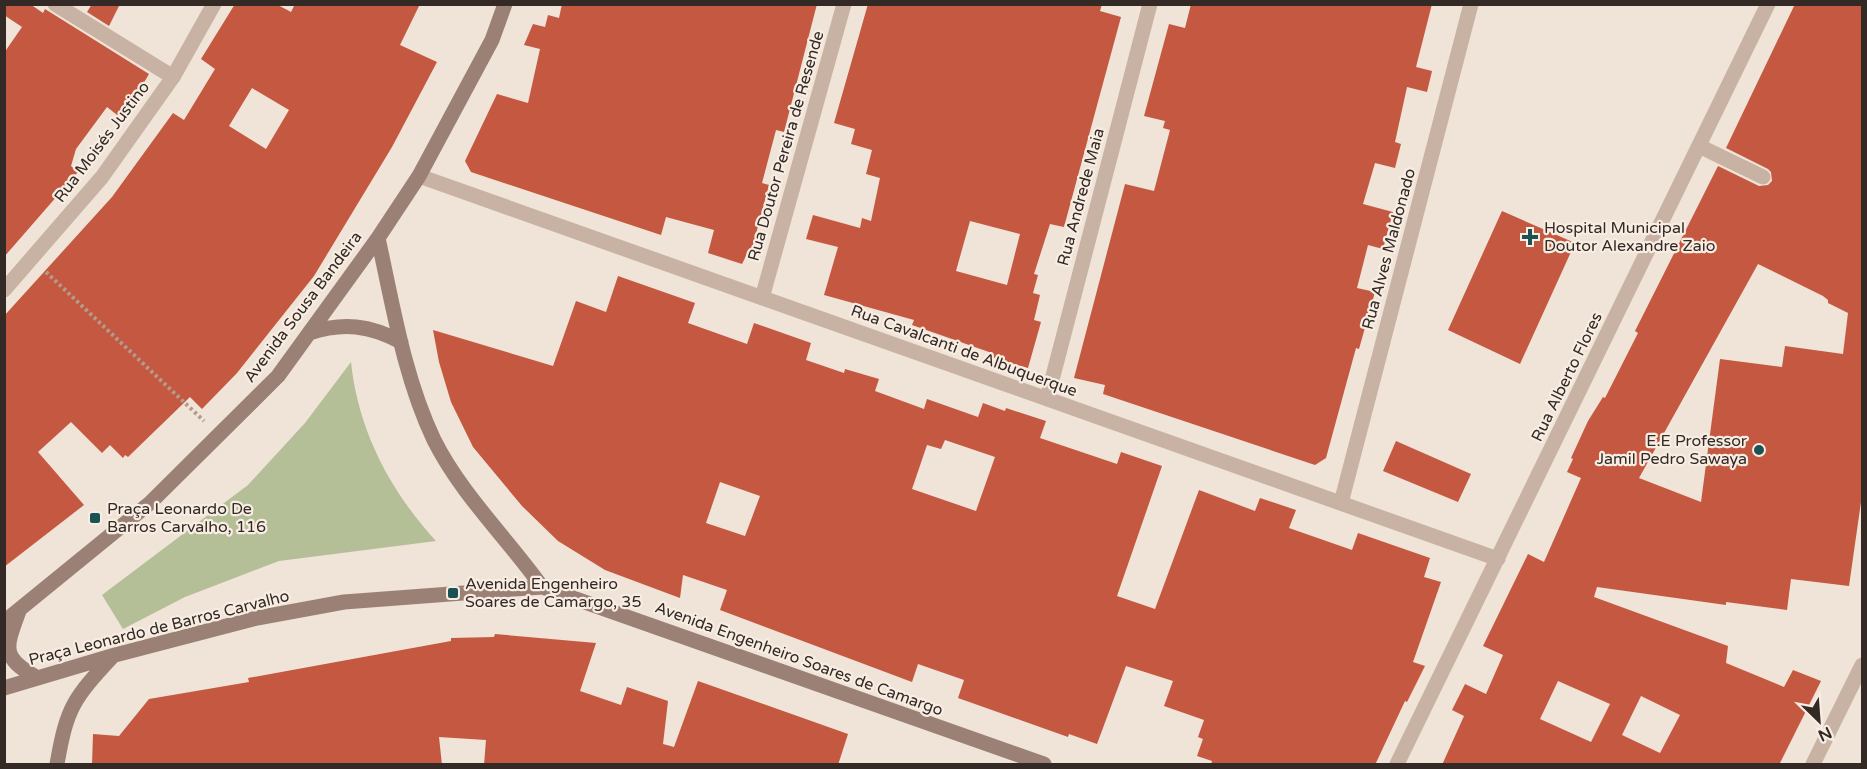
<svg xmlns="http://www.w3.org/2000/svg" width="1867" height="769" font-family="'Varela Round',sans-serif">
  <rect width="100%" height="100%" fill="#f0e3d7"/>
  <path fill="#b4bf97" d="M351,362C358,430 390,491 436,541L279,561L185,597L123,629L102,595L248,485L305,423Z"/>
  <path fill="#c55840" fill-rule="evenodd" d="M4,4H30L43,13L45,9L149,74L139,91L141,92L121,118L107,107L76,149L71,166L78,172L4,257V53L22,27L4,15Z
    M92,4H120L109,26L87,12Z
    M235,4H276L291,12L295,4H420L400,45L437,62L392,147L314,276L237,373L202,409L190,397L128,457L125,455L123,458L110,445L102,453L71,422L38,452L84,505L4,567V316L112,197L173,113L184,120L215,69L201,59ZM252,88L289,110L266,149L229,126Z
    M562,4H817L784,132L776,130L762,183L769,185L752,249L750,248L742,264L708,253L714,230L666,217L661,235L471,172L465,161L497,94L528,103L540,49L524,45L533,24L545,27L548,15L559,18Z
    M868,4H1102L1100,11L1121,17L1064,227L1050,224L1034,274L1038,275L1033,293L1040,295L1034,320L1041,322L1028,368L988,356L989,352L912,325L914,320L824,295L838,247L806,239L813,215L860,228L862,218L871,221L880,178L866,174L872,150L851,144L855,129L834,123ZM970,221L1020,234L1007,285L956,271Z
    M1191,4H1432L1416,67L1432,71L1427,92L1407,87L1395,142L1401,144L1395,168L1375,163L1363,204L1393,212L1383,249L1368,245L1357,288L1375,292L1359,349L1356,348L1326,458L1315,465L1103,394L1105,385L1074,378L1125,184L1154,191L1170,130L1163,128L1165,121L1144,116L1169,24L1185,28Z
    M1795,4H1863V488L1849,586L1791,579L1787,610L1726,602V605L1597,587L1594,597L1728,646L1726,663L1784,687L1793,670L1821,681L1779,765H1442L1464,716L1452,710L1465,684L1486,694L1503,655L1483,646L1528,554L1544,562L1581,478L1567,472L1573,459L1571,458L1588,421L1603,397L1605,398L1638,333L1635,331L1718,166L1759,186L1768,185L1772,181L1771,172L1768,169L1726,148ZM1758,264L1823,296L1828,300V303L1848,313L1843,354L1785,346L1782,367L1720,359L1701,502L1639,478ZM1558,681L1610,704L1591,742L1540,719ZM1641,696L1680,715L1660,753L1622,735Z
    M1502,211L1575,243L1520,364L1448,330Z
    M618,276L695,303L688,323L747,344L754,323L811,343L806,360L844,373L845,369L879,379L875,391L924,409L927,399L978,417L983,403L1005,411L1006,408L1046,421L1040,438L1117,464L1121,452L1162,466L1117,596L1155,609L1199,490L1255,511L1260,498L1296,510L1289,528L1352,550L1358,533L1430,558L1424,577L1441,582L1413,662L1425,666L1407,702L1405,701L1375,765H1211L1212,761L1197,756L1203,739L1198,737L1204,720L1164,706L1173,681L1126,666L1097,744L1069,734L1068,737L958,698L964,680L918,664L912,682L720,610L727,590L683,575L680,598L605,570L558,541L522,506L473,447L451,402L439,362L433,330L553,366L576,301L606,312ZM945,440L995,457L976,511L912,489L927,445L941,449ZM720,482L760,496L745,536L706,523Z
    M1396,441L1471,474L1458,502L1383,471Z
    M495,634L596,643L580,691L621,705L627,687L668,701L663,744L674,747L698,681L848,734L838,765H484L486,740L439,737L442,765H92L93,734L119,736L149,699L249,682L248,678L451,641V638L494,637Z"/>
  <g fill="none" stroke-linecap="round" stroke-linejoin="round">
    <path stroke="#b39c8d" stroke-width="4" stroke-dasharray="3 3" stroke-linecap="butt" d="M46,272L204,421"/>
    <path stroke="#c8b2a3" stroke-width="15" d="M55,4L173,77
      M1699,146L1763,177"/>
    <path stroke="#c8b2a3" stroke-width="15" d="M419,176L1498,559
      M4,290L102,177L173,77L214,4
      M762,298L844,4
      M1047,399L1150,4
      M1341,503L1471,4
      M1397,764L1768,4
      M1813,764L1862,665"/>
    <path stroke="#9b8075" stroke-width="15" d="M378,238C393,306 404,377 434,440C461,494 507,538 542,587
      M309,333C343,322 370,325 401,342
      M19,611C6,647 0,657 36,677
      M4,622L150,503L278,376L378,238L419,176L492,40L505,4
      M4,688L115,655L257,618L344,602L542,587L1044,764
      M57,764C67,707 73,699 113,656"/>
  </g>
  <g fill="#1b5354" stroke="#f8ede2" stroke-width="2">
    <path d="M1527 228h6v6h6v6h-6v6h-6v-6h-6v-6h6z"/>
    <circle cx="1759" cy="450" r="6"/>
    <rect x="89" y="512" width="12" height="12" rx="3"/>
    <rect x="447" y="587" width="12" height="12" rx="3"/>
  </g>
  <g text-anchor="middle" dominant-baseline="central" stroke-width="4.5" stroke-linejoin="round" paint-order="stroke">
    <g font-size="16" fill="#332925" stroke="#f8ede2">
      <text transform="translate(102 142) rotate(-53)">Rua Moisés Justino</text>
      <text transform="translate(786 146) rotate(-74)">Rua Doutor Pereira de Resende</text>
      <text transform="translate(1081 197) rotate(-75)">Rua Andrede Maia</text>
      <text transform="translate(1389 249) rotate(-75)">Rua Alves Maldonado</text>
      <text transform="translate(303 307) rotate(-53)">Avenida Sousa Bandeira</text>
      <text transform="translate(964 351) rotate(20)">Rua Cavalcanti de Albuquerque</text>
      <text transform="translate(1567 377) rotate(-64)">Rua Alberto Flores</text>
      <text transform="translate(159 628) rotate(-14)">Praça Leonardo de Barros Carvalho</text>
      <text transform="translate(799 659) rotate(20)">Avenida Engenheiro Soares de Camargo</text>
    </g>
    <g font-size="16" fill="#332925" stroke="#f8ede2" text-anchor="start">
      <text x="1544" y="228">Hospital Municipal<tspan x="1544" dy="18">Doutor Alexandre Zaio</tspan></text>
      <text x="1747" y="441" text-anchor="end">E.E Professor<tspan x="1747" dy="18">Jamil Pedro Sawaya</tspan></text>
      <text x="107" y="509">Praça Leonardo De<tspan x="107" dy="18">Barros Carvalho, 116</tspan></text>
      <text x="465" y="584">Avenida Engenheiro<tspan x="465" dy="18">Soares de Camargo, 35</tspan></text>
    </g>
  </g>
  <rect width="1867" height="769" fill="none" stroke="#332925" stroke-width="12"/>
  <g transform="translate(1819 721) rotate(155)" stroke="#f8ede2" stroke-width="4.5" paint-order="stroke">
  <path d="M0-4.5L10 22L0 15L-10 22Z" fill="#332925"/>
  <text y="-9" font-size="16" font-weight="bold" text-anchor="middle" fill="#332925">N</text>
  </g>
</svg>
